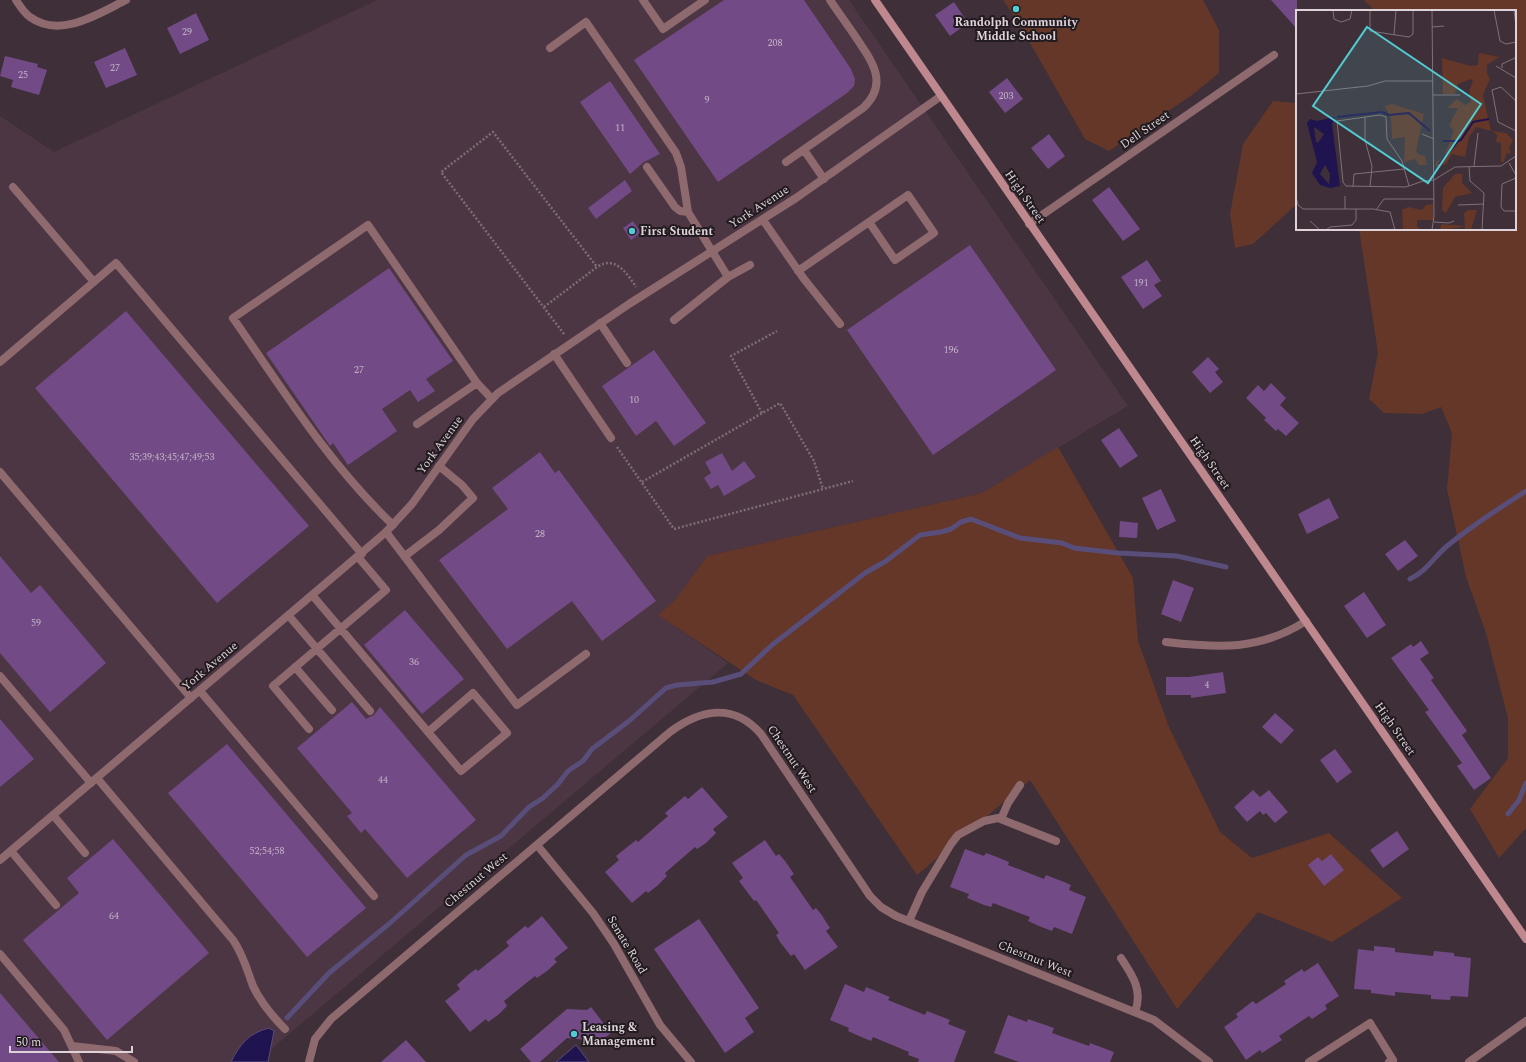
<svg xmlns="http://www.w3.org/2000/svg" width="1526" height="1062" font-family="Spectral,serif">
  <rect width="100%" height="100%" fill="#3f2f38"/>
  <path fill="#4c3643" d="M377,0H849L1128,406L982,493L707,556L675,600L659,615L728,663L256,1062H0V116L54,152Z"/>
  <path fill="#643728" d="M1003,0H1203L1219,30V73L1192,95L1109,151L1085,139L1018,22Z
    M1364,0H1526V828L1499,858L1470,809L1508,758V718L1486,633L1466,577L1447,489L1452,433L1441,407L1422,414L1384,413L1369,399L1378,353L1359,229H1515V11H1375Z
    M1273,101L1297,103V204L1253,244L1235,248L1230,214L1243,144Z
    M1058,447L1133,578L1138,641L1169,727L1220,832L1252,858L1329,833L1402,898L1332,942L1258,912L1177,1009L1030,780L917,875L793,695L756,680L658,615L675,600L707,556L982,493Z"/>
  <path fill="#201450" stroke="#594d79" d="M269,1028L274,1031L268,1062H231C240,1044 249,1033 269,1028Z
    M576,1045L589,1062H556Z"/>
  <g fill="none" stroke-linecap="round" stroke-linejoin="round">
    <path stroke="#594d79" stroke-width="5" d="M1410,579C1426,572 1434,557 1447,546C1472,526 1499,508 1526,491
      M1508,814L1519,800L1526,783
      M287,1018L329,973L390,923L466,855L501,836L529,807L543,798L558,784L568,771L583,761L592,749L629,721L666,688L677,685L713,682L741,674L772,645L865,573L886,561L920,535L941,532L951,529L961,522L971,519L1020,538L1062,543L1074,548L1118,553L1177,556L1226,567"/>
  </g>
  <path fill="#724a86" d="M724,0H804L851,69L855,79L854,86L847,93L718,182L634,60Z
    M1271,0H1297V29Z
    M954,2L968,23L950,36L935,15Z
    M196,13L209,40L180,54L167,28Z
    M125,48L137,75L106,88L94,62Z
    M5,56L38,64L37,67L47,70L39,95L11,87L13,80L0,76Z
    M1007,78L1023,99L1005,113L989,92Z
    M610,81L660,154L644,162L630,174L580,102Z
    M1049,134L1065,156L1048,169L1031,148Z
    M625,180L632,191L596,219L588,208Z
    M1109,187L1140,229L1123,241L1092,200Z
    M633,221L641,233L631,240L623,228Z
    M970,245L1056,370L933,455L847,330Z
    M1147,260L1161,281L1154,285L1162,296L1143,309L1121,277Z
    M389,268L453,361L426,379L435,391L418,402L410,390L382,409L397,431L348,465L333,443L330,446L266,353Z
    M126,311L309,526L217,603L35,388Z
    M654,350L706,423L674,446L656,421L636,436L602,386Z
    M1208,357L1219,369L1215,372L1223,382L1210,393L1192,372Z
    M1271,383L1286,398L1280,405L1299,423L1286,436L1278,429L1276,431L1264,420L1266,418L1246,398L1258,385L1264,391Z
    M1119,428L1138,456L1120,468L1101,440Z
    M540,452L555,473L559,470L656,601L602,641L572,601L507,649L439,560L508,509L492,488Z
    M722,453L732,471L744,461L756,477L724,496L718,485L711,489L704,478L711,473L705,462Z
    M1161,489L1176,521L1157,530L1142,498Z
    M1329,498L1339,518L1307,534L1298,514Z
    M1120,521L1138,523L1137,538L1119,537Z
    M1405,540L1418,556L1398,571L1385,554Z
    M0,556L31,593L40,585L106,663L50,712L0,653Z
    M1173,580L1194,588L1181,622L1161,614Z
    M1364,592L1386,625L1367,638L1344,606Z
    M405,610L464,679L422,714L364,645Z
    M1421,641L1429,653L1420,659L1434,678L1431,680L1467,731L1462,735L1491,778L1474,790L1457,766L1462,763L1425,712L1429,710L1391,658L1411,644L1413,647Z
    M1223,672L1226,693L1191,698V695H1166V677H1189Z
    M352,702L366,719L374,715L380,707L476,820L407,878L365,829L361,833L347,816L352,813L297,748Z
    M1275,713L1294,730L1281,744L1262,727Z
    M0,719L34,759L0,787Z
    M227,744L366,908L307,957L168,793Z
    M1335,749L1352,772L1337,783L1320,760Z
    M702,787L728,817L713,829L716,833L706,843L697,849L695,847L665,873L667,876L657,886L648,893L646,891L632,903L605,872L619,860L616,856L636,840L638,842L668,816L665,813L685,796L688,799Z
    M1253,790L1260,797L1269,790L1288,812L1275,823L1266,813L1263,815L1260,811L1247,822L1234,807Z
    M1397,831L1409,849L1383,868L1370,850Z
    M113,839L209,953L107,1040L23,940L79,893L67,878Z
    M765,840L776,856L779,854L785,861L794,874L790,877L813,910L816,908L821,914L830,928L826,931L838,947L805,970L794,954L791,956L780,942L776,935L779,933L756,900L754,901L739,881L743,878L732,863Z
    M965,849L984,856L986,853L997,857L1009,862L1008,865L1044,879L1046,875L1064,882L1071,885L1069,890L1086,897L1072,934L1054,927L1052,931L1039,926L1028,921L1030,917L993,903L991,907L984,905L967,898L969,894L950,887Z
    M1331,854L1344,870L1324,886L1308,865L1318,857L1322,861Z
    M542,916L568,948L554,959L557,962L547,971L537,978L535,976L504,1001L507,1006L498,1015L488,1022L486,1019L470,1032L445,1001L460,989L457,985L469,974L476,969L478,971L509,946L506,942L519,931L525,926L528,928Z
    M699,919L759,1008L745,1018L754,1032L725,1053L654,949Z
    M1374,946L1395,948V952L1433,956L1434,951L1454,953V956L1471,958L1468,997L1451,996L1450,1000L1431,999V995L1395,992V996L1371,993V990L1354,989L1358,949L1374,951Z
    M1318,963L1339,996L1325,1005L1327,1009L1312,1019L1309,1016L1279,1036L1282,1040L1262,1053L1260,1050L1246,1060L1224,1027L1238,1017L1236,1014L1253,1001L1256,1004L1286,984L1284,981L1302,969L1304,972Z
    M845,984L864,992L866,987L890,997L888,1000L925,1015L927,1011L950,1020L948,1024L966,1031L954,1062H918L919,1059L908,1055L909,1052L873,1037L871,1041L859,1036L848,1031L849,1028L830,1020Z
    M0,993L59,1062H0Z
    M591,1007L611,1033L593,1047L588,1040L567,1038L540,1062H531L520,1049L567,1009L587,1010Z
    M1008,1015L1027,1022L1028,1019L1054,1028L1052,1033L1089,1046L1090,1043L1114,1052L1110,1062H1019L994,1053Z
    M406,1040L426,1062H381Z"/>
  <g fill="none" stroke-linecap="round" stroke-linejoin="round">
    <path stroke="#7b6d75" stroke-width="2.5" stroke-dasharray="2 2" stroke-linecap="butt" d="M544,307L597,267C615,255 627,273 636,287
      M564,334L441,172L493,132L597,267
      M762,413L731,356L777,331
      M617,447L674,529L853,481
      M642,482L780,403L814,461L823,489"/>
    <path stroke="#8e6a6e" stroke-width="8" d="M643,0L663,29L705,0
      M550,48L586,22L676,153L681,167L688,212L728,277
      M804,150L824,179
      M786,162L863,108C890,83 871,60 855,36C847,24 838,12 830,0
      M647,167L675,207L680,211L688,212
      M13,187L94,282
      M763,220L804,279L840,324
      M798,271L908,195L934,233L895,260L869,222
      M674,320L728,277L750,265
      M600,323L627,363
      M554,354L611,438
      M0,362L116,263L362,554
      M417,424L477,383
      M0,472L191,698
      M393,525C329,464 283,390 233,318L368,225L477,383L492,399
      M386,532L517,705L586,654
      M405,556L439,530L473,498L462,485L439,466
      M313,596L461,771L507,733L473,693L428,732
      M289,616L370,711
      M295,667L332,710
      M0,676L91,783
      M200,691L374,896
      M309,729L273,686L386,590L358,557
      M97,778L233,940C243,954 247,970 253,986C261,1003 272,1016 285,1029
      M53,815L85,853
      M1001,819L1008,803L1020,785
      M11,851L56,905
      M909,921L922,892L951,844L958,835L984,821L998,818L1056,841
      M0,954L64,1030L79,1062
      M1121,958C1133,976 1143,991 1135,1012
      M72,1046L116,1051L134,1062
      M1309,1062L1370,1023L1393,1060L1389,1062"/>
    <path stroke="#8e6a6e" stroke-width="8" d="M16,0C20,6 24,13 30,17C60,39 98,14 126,0
      M1029,224L1274,55
      M1166,642C1219,648 1259,651 1306,621
      M537,845L593,913L614,944L660,1025L691,1062
      M0,860L386,532L412,504L473,419L498,393L629,304L796,198L941,96
      M309,1062L315,1039L331,1019L670,732C701,709 734,703 761,734L870,896L881,907L896,916L1154,1020L1209,1062
      M1469,1062L1526,1021"/>
    <path stroke="#bf878e" stroke-width="8" d="M875,0L1526,939"/>
  </g>
  <g fill="#51ccd3" stroke="#211a1e" stroke-width="1.5">
    <circle cx="1016" cy="9" r="4"/>
    <circle cx="632" cy="231" r="4"/>
    <circle cx="574" cy="1034" r="4"/>
  </g>
  <g text-anchor="middle" dominant-baseline="central" stroke-width="4" stroke-linejoin="round" paint-order="stroke">
    <g font-size="10" fill="#c2b1c4">
      <text x="187" y="32">29</text>
      <text x="775" y="43">208</text>
      <text x="115" y="68">27</text>
      <text x="23" y="75">25</text>
      <text x="1006" y="96">203</text>
      <text x="707" y="100">9</text>
      <text x="620" y="128">11</text>
      <text x="1141" y="283">191</text>
      <text x="951" y="350">196</text>
      <text x="359" y="370">27</text>
      <text x="634" y="400">10</text>
      <text x="172" y="457">35;39;43;45;47;49;53</text>
      <text x="540" y="534">28</text>
      <text x="36" y="623">59</text>
      <text x="414" y="662">36</text>
      <text x="1207" y="685">4</text>
      <text x="383" y="780">44</text>
      <text x="267" y="851">52;54;58</text>
      <text x="114" y="916">64</text>
    </g>
    <g font-size="12" font-weight="bold" fill="#ddd3d9" stroke="#211a1e" text-anchor="start">
      <text x="1016" y="22" text-anchor="middle">Randolph Community<tspan x="1016" dy="14">Middle School</tspan></text>
      <text x="640" y="231">First Student</text>
      <text x="582" y="1027">Leasing &amp;<tspan x="582" dy="14">Management</tspan></text>
    </g>
    <g font-size="12" fill="#ddd3d9" stroke="#211a1e">
      <text transform="translate(1145 130) rotate(-35)">Dell Street</text>
      <text transform="translate(1025 197) rotate(55)">High Street</text>
      <text transform="translate(759 207) rotate(-33)">York Avenue</text>
      <text transform="translate(440 445) rotate(-54)">York Avenue</text>
      <text transform="translate(1210 463) rotate(55)">High Street</text>
      <text transform="translate(210 666) rotate(-40)">York Avenue</text>
      <text transform="translate(1395 729) rotate(55)">High Street</text>
      <text transform="translate(792 759) rotate(56)">Chestnut West</text>
      <text transform="translate(476 880) rotate(-40)">Chestnut West</text>
      <text transform="translate(627 945) rotate(59)">Senate Road</text>
      <text transform="translate(1035 959) rotate(22)">Chestnut West</text>
    </g>
  </g>
  <g transform="translate(1296 10)">
    <rect width="220" height="220" fill="#3f2f38"/>
    <path d="M183,43L203,47L191,55V63L194,69L187,85L195,121L180,117L173,127L169,147L156,144L150,154L140,157V152L148,147L158,120L153,116L162,98H151L161,89L169,95L175,92L173,81L177,71L175,69L162,74L159,84H147L146,48L175,56L182,55ZM96,94L128,104L120,141L122,144L129,146L131,155H123L119,149L108,152L109,127L96,129L95,109L89,96ZM196,121L210,123L217,130L213,138L215,143L210,144L208,152H205V133L200,132L201,125ZM159,164H166V173L176,183L159,187L150,203L146,200L147,178ZM137,194V210H121V216L125,220H107L106,200L112,197L126,200L130,195ZM172,200H181L175,220H169L168,203ZM145,214L167,216V217L144,220Z" fill="#643728"/>
    <path d="M39,107L36,114L44,176L34,178L24,175L16,163L21,152L11,113L14,109L21,111ZM18,117L28,124L22,133L20,132ZM29,155L34,164L33,174L24,164Z" fill="#201450" fill-rule="evenodd"/>
    <path fill="none" stroke="#201450" stroke-width="2" d="M41,107L86,102L93,105L113,103L134,121M147,131H161M143,154L162,131L165,130L177,112L193,109"/>
    <path fill="none" stroke="#7e7178" stroke-width="1" d="M37,0L38,9L45,12L54,9L56,0M74,0V21L113,27L117,24V0M136,0L138,206L136,220M198,0L204,31L210,34L220,32M218,0L220,16M136,17L148,16M98,25L100,0M200,56L220,68M206,58V54L219,48M0,84L72,76L89,71H137M137,85H164M220,91L205,77L196,80L202,112L220,121M69,107V130L76,156L74,177M126,124L138,129M213,153L220,165M173,156L174,171L188,183L186,220M178,156L182,123M220,168L206,174L205,197L208,201H220M138,170L159,157L205,156L220,146M113,176L106,151L91,129L90,107L84,105L41,111L47,172L50,176L109,177L113,176L127,171L138,170M57,177L58,164L108,159M49,186V199M0,187L2,195L7,199H77L94,202L99,220M162,195L188,194M80,200L88,189H138M14,211L24,220M138,212L153,213L158,211M30,220L34,217L56,215L60,210V199"/>
    <path fill="#51ccd3" fill-opacity="0.15" stroke="#51ccd3" stroke-width="2" d="M71,17L185,94L132,173L17,96Z"/>
    <rect width="220" height="220" fill="none" stroke="#ddd3d9" stroke-width="2"/>
  </g>
  <path d="M10 1046v6h122v-6" fill="none" stroke="#ddd3d9" stroke-width="2"/>
  <text x="16" y="1046" font-size="12" fill="#ddd3d9" stroke="#211a1e" stroke-width="3" paint-order="stroke">50 m</text>
</svg>
